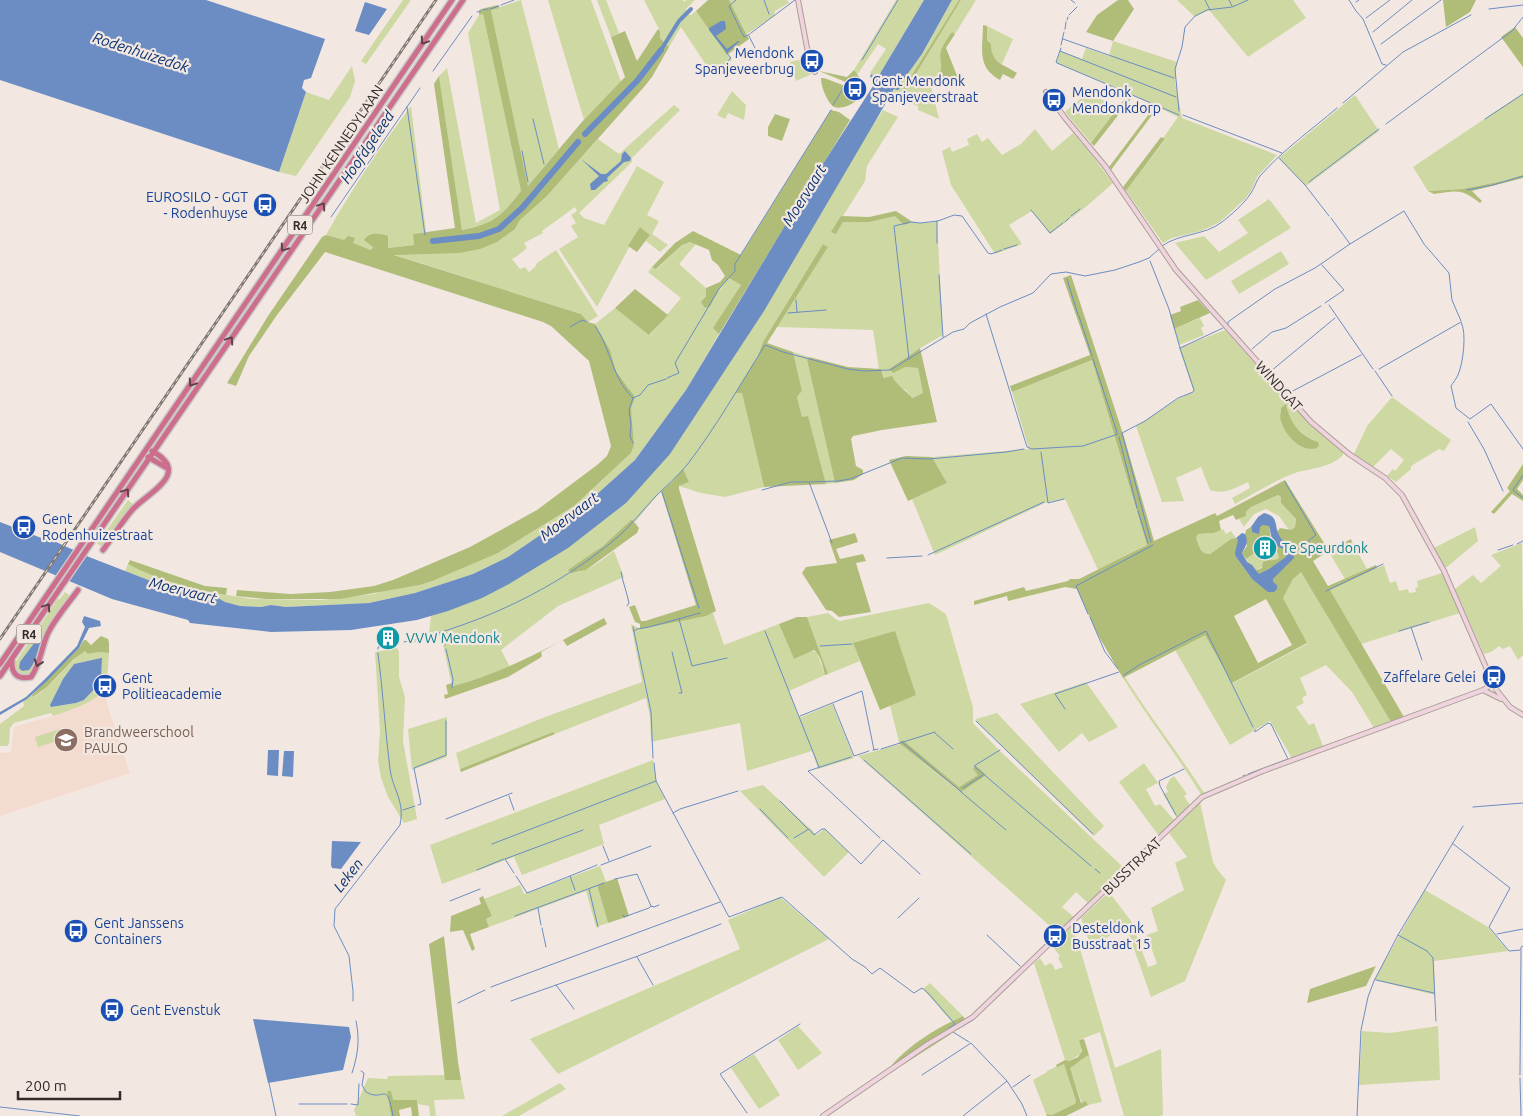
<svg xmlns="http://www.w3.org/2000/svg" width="1523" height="1116" font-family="Ubuntu,sans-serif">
  <rect width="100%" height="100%" fill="#f3e8e1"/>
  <path fill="#f3dbd0" d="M106,687V701L130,773L0,816V753L11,752L14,727L53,716L87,703L96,697Z"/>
  <path fill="#cdd8a3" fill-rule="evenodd" d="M403,0H411L366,64L361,61Z
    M521,0L559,149L528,186L491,10Z
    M548,0H591L621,82L584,120Z
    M597,0H606L619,33L611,37Z
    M644,0H683L684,2L686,0H695L686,9L687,14L691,15L696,11L732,60L712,74L681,27L669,47L660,38V31Z
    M729,0H786L788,1L789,3L775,11L774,16L747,34Z
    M896,0H924L878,77L870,73L886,49L878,44L857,75L854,70Z
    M952,0H959L903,89L906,90L961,0H976L955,34L952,32C949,38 943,44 941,50C937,62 949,71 930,82L939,119L918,110V106L891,96L895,89L922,54Z
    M1177,0H1293L1306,18L1248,57L1209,10L1195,17Z
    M483,14L521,191C501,218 495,222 462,230L439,76L447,68L476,223L500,210L468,33L479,15Z
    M987,26L1013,39L1002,64C993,59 991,55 991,44L987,40Z
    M1113,41L1177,62L1175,82L1182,118L1277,155L1257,177L1251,191L1245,199L1220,222L1201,231L1172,238L1163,243L1126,191L1165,140L1163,138L1178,117L1129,93L1056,63L1060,51L1082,59L1086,48L1109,56Z
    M807,58L814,73L796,81L790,62Z
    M352,66L355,81L350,97L296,176L279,172L306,92L329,100Z
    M732,91L746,105L744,120L728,113L725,119L717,115Z
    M1087,93L1118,107L1091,143L1065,112Z
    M1523,93V175L1503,181L1462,189L1428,191L1413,167Z
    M1355,95L1379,131L1306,186L1279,158Z
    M674,105L680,110L632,158V162L579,213L584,218L604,225L637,166L664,182L647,215L659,221L652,234L668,245L660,252L646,241L650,235L640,227L597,307L559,249L578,237L571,226L576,223L571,215L577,211L575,207L542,231L543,233L524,243L527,248L517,256L512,259L520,269L525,267L529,272L535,267L537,263L556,250L598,316L588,322L581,314L392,254H426L515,229L520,220L546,197L598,139L619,154Z
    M411,106L426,232L413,234L414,245L388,248V239L372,245L373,247L372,250L326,235C351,190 380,147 411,106Z
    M883,110L898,117L867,166L865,181L843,216H841L836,234L843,222H869L895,215L904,225L908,224L911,221L919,223L937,222L943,335L915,351L889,369L905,367L918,368L923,393L911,398L907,391L885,378L881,369H879L873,330L777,327L828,247L823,244L763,342L757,358L735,393H742L764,487L725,497L701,493L679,486L689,482L683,470L672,482L661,491L635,522L632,519L603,546L569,571C584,577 602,559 614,551L624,577L558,606L501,650L510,667L478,680L452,686L441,635L412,643L411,639L429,634L431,616C505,595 566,549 626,503Z
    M1035,129L1052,151L1073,133L1087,149L1113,183L1087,206L1050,234L1032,211L1009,225L1022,244L995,254L951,185L942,151L950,147L952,152L969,145L967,139L977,134L982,142L988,138L1002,155L1021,144Z
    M1269,199L1291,228L1206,280L1175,243L1204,236L1219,252L1248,233L1238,220Z
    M690,242L696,244L679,264L706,288V296L702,299L718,292L729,278L741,285L714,328L719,334L686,390L635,460L586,504L508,557L473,574L415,593L369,603L286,607L271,605L261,607L240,606L225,602L217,598L196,595L197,591L189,589L188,593L174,590L125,571L128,564L180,584L215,593L252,599L322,600L374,594L498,553L574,506L631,453L634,445L629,388L616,371L610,350L595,324L615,308L650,335L681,298L648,272L652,267L657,269L682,245Z
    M1281,251L1289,264L1239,294L1231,281Z
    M1200,318L1204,326L1201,328L1204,335L1179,345L1174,329Z
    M1225,330C1263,372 1299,416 1343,452V455C1331,468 1311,468 1295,473C1274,481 1255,493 1235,504L1232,498L1250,488L1248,482C1235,488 1225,495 1210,490L1201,467L1176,478L1184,501L1162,502L1136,426L1181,397L1194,392L1179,348ZM1287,406C1287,423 1303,436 1318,442L1289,435L1280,416L1281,408Z
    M793,352L809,357L807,360L835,483L826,484L808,417H802L797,397L802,391Z
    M1092,360L1147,545L1098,570L1065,499L1045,503L935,555L912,499L947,483L932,457L1029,449L1012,392Z
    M1392,397L1451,440L1444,451L1439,449L1411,466V469L1396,482L1387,476L1393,469L1395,471L1404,460L1391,449L1373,467L1354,454L1367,426Z
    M1278,495L1281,497V503L1296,519L1295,527L1291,530H1289L1279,516L1266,509L1254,514L1244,527L1239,519L1246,516V512L1251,507Z
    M128,500L134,505L128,510L106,543L101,546L97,544Z
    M1475,527L1478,541L1447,567H1443L1434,548Z
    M1223,529L1226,534L1231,531L1236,538L1231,539L1210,554C1200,555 1199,545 1196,538L1198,534L1214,533Z
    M1259,540H1267L1278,553L1279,558L1256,570L1247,562L1246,559L1256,552Z
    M1352,542L1367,569L1345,579L1330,554Z
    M1522,543L1523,655L1518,660L1510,646L1503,649L1499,646L1491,652L1484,654L1455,589L1473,575L1481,583L1501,566L1491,555Z
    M1384,565L1390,583L1396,581L1399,591L1408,589L1409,593L1416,592L1415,588L1418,587L1417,581L1442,573L1460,613L1361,644L1330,590L1353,578Z
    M1301,571L1391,722L1374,728L1352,692L1326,665L1300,678L1307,695L1302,698L1304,703L1296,707L1309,725L1314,723L1323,746L1292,758L1270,721L1230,745L1175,650L1205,634L1233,683L1307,644L1283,598L1293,579Z
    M65,592L70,596C63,607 53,616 48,628C42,642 41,669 25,676L17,673L14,667L15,663L58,599H60Z
    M929,603L946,614L969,694L973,707V723L1001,752L1125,869L1089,904L1076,892L1062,907L1075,918L1059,934L858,756L900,744L960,792L979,775L959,787L903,740L899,742L890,706L915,694L853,643L860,661L828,674L807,617L828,613L837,620L840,621Z
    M713,613L724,645L779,624L794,659L811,651L817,652L825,675L789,691L799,718L832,704L854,758L818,769L812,751L747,771L740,723L651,742L650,717L646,698L555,734L553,732L460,769L456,753L545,717L642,682L631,624L640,629Z
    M397,648L399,652V677L405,697L403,741L417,819L404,823L388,797L381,778L378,761L380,731L375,652Z
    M85,651L89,654L99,652L109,653C108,663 108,675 106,685C102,701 67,711 53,716L51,713L14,723L10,728L9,744L7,746H0V724L24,706L23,701L32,695L34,697C54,685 66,664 85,651ZM101,658H102L101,682L84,700L76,703L51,707L50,705L63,679L74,664Z
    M1125,677C1150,717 1179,754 1205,794L1202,796C1177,755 1148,718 1123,678Z
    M1086,682L1118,727L1089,742L1082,733L1059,752L1020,704Z
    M997,713L1104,826L1094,836L977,722L976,719Z
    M447,717V757L412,770L408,729Z
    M60,729L63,739L38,747L35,737Z
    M653,760L656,782L665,799L599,825L604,844L522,875L514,857L442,884L430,845Z
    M1144,763L1158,783L1146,789L1155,806L1160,804L1175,821L1159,836L1119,782Z
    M1174,776L1187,794L1184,796L1190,805L1177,818L1163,794L1168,792L1166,787L1170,779Z
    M763,785L817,835L824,829L849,852L824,877L740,791Z
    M1200,802L1213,862L1217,869L1226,880L1185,981L1151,997L1126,926L1091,947L1081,918L1109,892L1131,921L1148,967L1157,964L1147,935L1158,931L1151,908L1184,890L1175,863L1187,857L1169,833Z
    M600,866L606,882L597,885L608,923L596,927L586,891L489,927L486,919L492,916L484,899L520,885L524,894Z
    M1425,890L1488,927L1508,951L1434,961L1435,995L1374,980Z
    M780,897L829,939L558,1074L530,1039L740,949L728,920Z
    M1072,926L1081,952L1115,1068L1161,1049L1163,1115L1160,1116H1124L1100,1032L1079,1040L1082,1048L1080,1054L1069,1061L1065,1060L1034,963L1040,958L1045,966L1050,963L1053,965L1055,970L1063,967L1058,958L1060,956L1052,946Z
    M930,983L963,1016L951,1021L923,989Z
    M798,1026L822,1053L798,1070L778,1040Z
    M1438,1026L1440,1080L1359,1085L1362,1031L1390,1033Z
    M754,1054L780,1095L759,1109L731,1068Z
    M1089,1055L1102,1102L1088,1105L1086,1101L1082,1103L1069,1067C1077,1064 1081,1059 1089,1055Z
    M1064,1063L1076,1101L1075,1105L1052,1115L1046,1114L1033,1080L1047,1072V1071Z
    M445,1075L446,1080H461L465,1099L434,1100L436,1116H430L429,1106L418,1104L417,1100H392L391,1091H387L391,1116H356L354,1110L368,1078L387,1079L388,1076Z
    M560,1083L566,1089L519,1116H502Z"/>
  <path fill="#b0bd79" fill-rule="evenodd" d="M708,0H729L749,39L727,55L696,11Z
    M959,0H961L906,90L903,89Z
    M1118,0H1128L1134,9L1113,41L1086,32L1097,15Z
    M1443,0H1476L1470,12L1446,27Z
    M498,5L499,8L491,10L528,186L581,123L625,77L611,37L625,31L637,61L658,29L660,31V38L669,47L652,77L644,87L546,197L520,220L515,229L497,242L480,249L459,253L394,255L581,314L588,322L595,324L610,350L616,371L635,397L631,408L634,445L631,453L574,506L498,553L432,581L419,585L340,599H265L236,596L237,590L291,594L330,592L374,586L393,580L470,547L537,510L597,465L607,456L611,446L589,361L551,326L543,322L325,252L277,315L249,356L236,386L227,383L268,316L322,237L326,235L344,240L348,236L355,238L353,243L371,250L373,247L364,240C369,232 379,233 388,236V248L414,245L413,234L455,228L434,84L439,76L462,230C494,223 501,217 521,191L483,14L479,15V11L481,9Z
    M983,25L987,26V40L991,44C991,63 1003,64 1017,73L1013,79L1003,74L1000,80C976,67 983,47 983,25Z
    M1515,27L1523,38V67L1501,37Z
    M952,32L955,34L946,48L960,83L949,85L948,80H942L930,85V82C949,71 937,62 941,50C943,44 948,38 952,32Z
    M854,70L866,87L865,90L819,71L847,77Z
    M821,78H824L864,93C857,102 845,110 834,107C827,102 821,87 821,78Z
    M1129,93L1134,95L1094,146L1091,143Z
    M1155,106L1158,107L1111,170L1109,167Z
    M831,110L839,112L850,120L719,334L713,328L741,285L729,278L719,289L710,306L705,308L701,302L706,296V288L720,282L725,276L718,265L712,260L709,250L690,242L682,245L656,269L652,267L675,243L693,231L741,255Z
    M775,114L790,119L782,141L768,136V127Z
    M1161,137L1165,139L1126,191L1123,187Z
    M1523,175V178L1472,191L1482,201L1480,203C1461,188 1457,191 1434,194L1428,191L1462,189L1503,181Z
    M896,211L911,221L908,224L904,225L895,216L869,222H843L836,234L831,232L841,216L869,217Z
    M640,227L650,235L637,252L628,246Z
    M823,244L828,247L767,343L793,352L802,391L797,397L802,417L808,416L826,484L764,487L742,393H735L757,358L763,342Z
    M1071,275L1124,437L1154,541L1215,513L1217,516L1285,480L1329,551L1351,539L1352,542L1329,555L1327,552L1313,561L1328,586L1376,565L1377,568L1330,590L1404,717L1391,722L1301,572L1293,579L1283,598L1307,643L1232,683L1205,635L1123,678L1098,635L1077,589L1065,587L1008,601L1007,596L974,605V601L1024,587L1026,591L1068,581L1070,579H1079L1147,545L1092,360L1012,392L1010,386L1090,355L1063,278ZM1278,495L1281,497V503L1296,519L1295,527L1291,530L1280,528L1271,540L1269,526L1263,524L1252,532L1251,527L1246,530L1245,534L1247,546L1242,553L1246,559L1256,552L1258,542L1259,540H1267L1273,550L1278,553L1279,558C1274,562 1268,559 1263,562L1262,568L1256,570L1268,591L1252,579L1236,557L1238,540L1236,538L1231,539L1210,554C1200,555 1199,545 1196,538L1198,534L1214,533L1221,530L1219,521L1233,515L1236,520L1246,516V512L1251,507ZM1266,599L1292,645L1258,663L1234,616Z
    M635,289L668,315L649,335L615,308Z
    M1198,300L1210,313L1174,329L1170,315L1181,311L1180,307Z
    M920,348L937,422L882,430L853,436L851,439L856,466L863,470V474L854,480L835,483L807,360L809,357L848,367L881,369L884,378L892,376C897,386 906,390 912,398L923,393L918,368L905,367L893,373L889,369Z
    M1286,404C1290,423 1299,435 1318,442L1319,445L1317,448C1301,453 1285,435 1281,421C1279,417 1281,412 1281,408Z
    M906,456L932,457L947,483L908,501L889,460Z
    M1523,464V480L1517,489L1523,495V501L1512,494L1494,514L1491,512L1510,491L1507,488Z
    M683,469L689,482L679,486V489L716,611L706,616L640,629V624L635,622L629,607L635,605L641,621H645L696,605L661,491L672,482Z
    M632,519L639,528L637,533L586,570L571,573L568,570L603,546Z
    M855,533L858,542L836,549L840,559L863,554L866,561L856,563L871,612L839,617L832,611L826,610L802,573L806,567L837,563L829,540Z
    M130,560L205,586L227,588L226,595C193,589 157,580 128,564Z
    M797,617H807L828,674L825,675C823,667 821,655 814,650L794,659L779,624Z
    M604,618L607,624L567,646L563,640L541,652L542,656L540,658L508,677L445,699L444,695L448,694L446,685L452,683L453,686C507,672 555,644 604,618Z
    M895,631L916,695L880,710L853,643Z
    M101,636L108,639L109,643V653L99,652L88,654L85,651L73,660L47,687L33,697L32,695L79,648L84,640H86L91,645Z
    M553,732L555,734L461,772L460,769Z
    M903,740L959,787L978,775L973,769L976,766L986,775L961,792L900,744L899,742Z
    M617,878L629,916L608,923L597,885Z
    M483,896L492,916L486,919L489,927L470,934L475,949L472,951L463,930L450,932L451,916L481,904L479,898Z
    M444,936L458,1062L461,1080H445L429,944Z
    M1376,966L1366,986L1307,1003L1310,989Z
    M963,1016L966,1021L948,1030L951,1034L901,1066L899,1063L892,1067V1065C909,1045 938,1027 963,1016Z
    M1084,1039L1089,1055C1081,1059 1077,1064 1070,1068L1081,1103L1086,1101L1088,1105L1066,1116H1047L1046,1114L1052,1115L1075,1104L1076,1101L1064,1064L1057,1067L1056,1065L1065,1060L1069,1061L1078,1057L1082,1051L1079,1040Z
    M387,1091H391L393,1100H417L419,1116H412L411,1107L399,1110L400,1116H391Z"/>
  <path fill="#6b8dc3" d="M0,0H206L325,39L311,78L304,80L302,88L306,92L279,172L0,80Z
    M924,0H952L922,54L901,83L903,84L898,90L894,89L876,120L764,311L670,454L626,503L568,548L509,584L482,598L448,611L417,620L351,630L271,632L190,623L188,620L112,599L0,552V522L44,539L45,537L89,557L174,590L191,594V597L196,598V595L218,598L225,602L240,606L261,607L271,605L286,607L369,603L415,593L473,574L508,557L586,504L635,460L686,390L812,181L873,86L876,80L870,77L871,74L878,77Z
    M365,2L387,9L369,35L355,31Z
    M721,21H725L726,29L716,36L727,49L738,41H740L727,53L709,30V28Z
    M625,151L631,158L630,161L624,162L607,178L608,181L604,182L595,190H591L590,184L599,176L581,159L601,174H606L621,161L622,154Z
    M1264,513C1279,516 1274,526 1279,535C1284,546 1294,542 1294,558L1273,579V582L1277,585V589L1274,592H1268L1252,579L1236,557L1235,553L1238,540L1236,538L1242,533L1245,534C1249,543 1246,545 1242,553L1247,562L1252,565L1259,574L1269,569L1286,557L1285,550L1273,544L1269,526L1263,525L1260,527L1259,534L1252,532L1251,527L1258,517Z
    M84,616L100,621L101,626L89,628L79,648L47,681L27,699L0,715V712L26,697L44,680L77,646L85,627L82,622Z
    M38,641L40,642C40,652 35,662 29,670L22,671L19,668L20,662L35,642Z
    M101,658H102L101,682L84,700L76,703L51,707L50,705L63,679L74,664Z
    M268,750H279L278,776L267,775Z
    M284,751H294L293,777L282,776Z
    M332,841L361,842L341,869L332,868L331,865Z
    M253,1019L349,1027L351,1037L343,1070L268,1083Z"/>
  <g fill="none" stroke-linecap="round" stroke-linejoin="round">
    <path stroke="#6b8dc3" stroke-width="1" d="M736,0L729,6L744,37L750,34
      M764,0L769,14
      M1071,0L1075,3
      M1205,0L1210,10
      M1229,0L1232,6
      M1349,0L1356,11L1363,19L1382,64L1386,65
      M1356,2L1359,0
      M501,5L514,0
      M490,9L499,6
      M1489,9L1523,5
      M483,10L488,9
      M477,12L481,11
      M1069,15L1077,7
      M1366,18L1390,0
      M1067,20L1068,17
      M1065,29L1066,22
      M1373,32L1412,0
      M751,33L795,0
      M749,36L755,48
      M1063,39L1174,78
      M1381,44L1441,0
      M1061,45L1064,32
      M1061,48L1056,62L1057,63L1179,115
      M1060,51L1176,97
      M862,60L898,0
      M433,71L472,16
      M715,73L731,58L726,52
      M1343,103L1403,52L1471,15
      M833,105L844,87
      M407,107L425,235
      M1179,111L1175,69L1182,47L1185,27L1195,16L1207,10L1232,7L1248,0
      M1183,115L1282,153
      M533,119L544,164
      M1485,119L1523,94
      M1386,124L1512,31L1523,17
      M522,151L528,182
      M1279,158L1305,185L1329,216
      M1309,182L1379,129
      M1467,190L1493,185L1523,176
      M1031,210L1050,233L1063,223
      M1071,216L1080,209
      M331,217L420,88
      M937,221V243
      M1065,222L1069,218
      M1350,244L1404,211L1424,244L1449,273L1452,300L1461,321
      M1162,246C1180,233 1204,236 1222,222C1232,214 1244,204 1251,193C1255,187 1256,181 1260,176C1283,150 1311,130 1337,108
      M1004,249L1017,245
      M1150,261L1169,309L1180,348
      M1322,265L1344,290L1325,303
      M939,275L943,337
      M1067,279L1078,315
      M796,300L797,312
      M1329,305L1373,369
      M788,313L826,310
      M986,314L1027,447L1032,449L1083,446L1118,434
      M1079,316L1092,356
      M1228,325V322L1232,319L1275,289L1315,268L1350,244L1331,218
      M595,326C611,349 612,378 633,398L640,395L648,385L666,379
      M570,327L582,320L587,322
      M1252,349L1272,332L1286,328L1321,306
      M909,359L894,226L911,222L920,223L938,221L954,215L962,216L988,253L991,254L1002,250
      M1093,359L1117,432L1116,433
      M1379,369L1461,322C1467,333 1463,364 1458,375C1456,379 1453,383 1451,386L1456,408L1470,419L1491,404L1523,449
      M1271,371L1335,318
      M1375,371L1392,396
      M667,378L679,373L675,363L719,289L735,271V264L831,110
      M1289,393L1361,355
      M1468,422L1484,449L1503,491
      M1119,437L1137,508
      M633,443L630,436L631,425L629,410L633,398
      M1041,452L1048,503L1064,499
      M1523,475L1513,490L1523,498
      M1285,482L1316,535L1299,548
      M762,490L791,482H808
      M662,492L699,608
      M1138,511L1148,543
      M1151,542L1122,433L1145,421L1178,398L1193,392L1194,390L1180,348L1223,328
      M832,543L809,482L838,481L850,479L902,458L929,459L1006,452L1024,449
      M1517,544L1523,541
      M1498,550L1513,545
      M928,555L1044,502
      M887,558L922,556
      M621,572C623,583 627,593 629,603L627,606
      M1326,591L1383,564
      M1088,614L1076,586L1153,545
      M1090,617L1105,652L1118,669
      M679,619L692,666L727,658
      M633,627L651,712L653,758
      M1411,627L1422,660
      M634,631L637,629L649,627L700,613
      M765,631L819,767
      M1399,631L1429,622
      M442,633L445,645
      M404,642C482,624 558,588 619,536C632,524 643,510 655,497C666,486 677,477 687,465C716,427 740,385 765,345L783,352L848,369L864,371L890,370L953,332L964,329L970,323L1000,307L1033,293L1051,274L1066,272L1085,276L1115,270L1139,262L1149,258L1159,249
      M820,646L852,644
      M378,649V647L399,643
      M446,649L453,679L452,688
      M672,652L682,693H679
      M1124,675L1141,664L1206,631L1253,727
      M833,704L854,756L869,751
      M1065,709L1055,694L1119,672
      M800,716L862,691L874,750
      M976,721L1093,834
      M935,733L953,749
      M902,742L1006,830
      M881,749L935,732
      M873,750L878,749
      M1000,750L974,766L1091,866
      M851,757L808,771L880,838
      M864,760L971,854
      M654,763L656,781L729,917L782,897L852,959L865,967L872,974L880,968L914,993L922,988L928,993L955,1024L949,1028
      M1248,774L1288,759L1271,724L1268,723L1255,732V730
      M1243,776L1245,775
      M963,788L983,775
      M509,796L514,810
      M780,801L808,829
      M418,805L421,804L414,768L446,755V721
      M1473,807L1523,803
      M760,809L788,838
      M403,810L415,806
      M673,813L680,809L738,791
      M1176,815L1160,786L1159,781L1184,769
      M446,819L512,793
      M794,838L809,829L814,835L822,829H825L861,864L883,840L920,874
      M1452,843L1510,888L1489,927L1509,951L1521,950V947L1523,946
      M492,844L656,781
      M603,846L609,861
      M601,865L651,846
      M1095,869L1100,873
      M477,870L504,859
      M514,873L505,859L583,830
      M516,876L527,893L570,876L575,890
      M570,876L597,865
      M615,879L637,874L651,906
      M589,889L598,927
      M450,901L480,889
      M538,908L541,925
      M623,915L624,917L649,908L651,906L654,907L659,905
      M515,916L604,883
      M898,918L919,898
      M542,928L546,947
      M1497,934L1523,929
      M987,935L1020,966
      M1398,935L1427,951L1433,958L1436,1021
      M637,957L653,985
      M1376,980L1434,993
      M556,985L574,1009
      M491,987L720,902
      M353,1001V991L349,956L334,926L335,909L400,825C405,800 393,791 390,769C385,730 383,691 378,653
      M511,1001L638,956L721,924
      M458,1003L485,990
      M956,1030L973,1020
      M953,1032L969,1042
      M361,1071L364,1073L362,1085L366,1092C385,1103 386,1078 393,1116
      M352,1073C358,1055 360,1039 356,1021
      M922,1075L971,1043L1007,1081
      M1520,1075L1521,951
      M1520,1078L1521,1116
      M269,1083L276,1116
      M1013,1087L1030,1075
      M299,1104H347
      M351,1104L358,1105L359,1084
      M0,1107L80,1116
      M747,1113L720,1074L800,1024
      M963,1116L1007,1081L1022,1104L1027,1116
      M1357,1116L1361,1030L1368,997L1374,981L1398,935L1463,826"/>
    <path stroke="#6b8dc3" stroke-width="4" d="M661,50L679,21L691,9"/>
    <path stroke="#6b8dc3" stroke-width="6" d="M585,134L637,81L661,50
      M433,241L479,236L499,229L523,207L578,142"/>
    <g stroke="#aa9f99" stroke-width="6">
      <path id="secondary" d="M798,0L808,53L815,72
        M1046,92L1065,118L1105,166L1176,270L1311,422L1349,454L1385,478L1402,495L1444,571L1495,688L1510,707L1523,715
        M1483,690L1501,699
        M823,1116L928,1044L973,1017L1202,797L1263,771L1483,690L1493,684"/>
    </g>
    <g stroke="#c9c8c8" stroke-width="8">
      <path id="highway" d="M148,457L167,468
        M103,550C113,537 122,521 133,509C149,492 192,473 152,451
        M12,660C11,673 17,680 31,677C41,663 41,648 48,633C56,617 68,604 78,590
        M0,664L452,0
        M0,676L463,0"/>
    </g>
    <use href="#secondary" stroke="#f0d4dd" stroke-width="4"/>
    <use href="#highway" stroke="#ce6e8d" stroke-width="5"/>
    <g stroke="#817975" stroke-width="3">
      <path id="rail" d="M0,639L436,0"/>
    </g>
    <use href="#rail" stroke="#f3e8e1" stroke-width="1" stroke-dasharray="4" stroke-linecap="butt"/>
  </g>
  <defs><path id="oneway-chevron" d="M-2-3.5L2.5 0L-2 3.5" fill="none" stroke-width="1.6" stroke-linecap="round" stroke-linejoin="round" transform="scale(1.25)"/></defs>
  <g stroke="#604048">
    <use href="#oneway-chevron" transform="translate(424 41) rotate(124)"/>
    <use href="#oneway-chevron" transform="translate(322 206) rotate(-56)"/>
    <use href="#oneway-chevron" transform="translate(284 248) rotate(124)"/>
    <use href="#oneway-chevron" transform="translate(230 340) rotate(-56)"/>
    <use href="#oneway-chevron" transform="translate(192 383) rotate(124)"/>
    <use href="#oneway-chevron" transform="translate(126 492) rotate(-56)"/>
    <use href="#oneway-chevron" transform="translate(47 607) rotate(-56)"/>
    <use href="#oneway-chevron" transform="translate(38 663) rotate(110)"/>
  </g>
  <defs>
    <g id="bus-disc" transform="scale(1.25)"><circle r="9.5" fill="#1a4fb4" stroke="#f3e8e1"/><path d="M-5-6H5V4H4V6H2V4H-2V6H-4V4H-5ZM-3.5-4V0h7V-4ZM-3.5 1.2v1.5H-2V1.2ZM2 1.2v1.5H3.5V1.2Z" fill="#fff"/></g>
    <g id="building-disc" transform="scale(1.25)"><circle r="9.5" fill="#0f9aa8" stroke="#f3e8e1"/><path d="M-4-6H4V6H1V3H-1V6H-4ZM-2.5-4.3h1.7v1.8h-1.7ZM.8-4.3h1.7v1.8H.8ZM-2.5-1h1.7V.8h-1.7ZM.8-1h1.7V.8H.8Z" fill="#fff"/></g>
    <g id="university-disc" transform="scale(1.25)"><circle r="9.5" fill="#8d6e63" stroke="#f3e8e1"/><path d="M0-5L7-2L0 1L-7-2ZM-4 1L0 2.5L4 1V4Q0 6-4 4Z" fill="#fff"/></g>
  </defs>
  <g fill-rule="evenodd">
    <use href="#bus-disc" x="812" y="61"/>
    <use href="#bus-disc" x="855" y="89"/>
    <use href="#bus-disc" x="1054" y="100"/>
    <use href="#bus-disc" x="265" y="205"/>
    <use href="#bus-disc" x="24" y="527"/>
    <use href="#building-disc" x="1265" y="548"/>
    <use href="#building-disc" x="388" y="638"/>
    <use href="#bus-disc" x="1494" y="677"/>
    <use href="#bus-disc" x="105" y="686"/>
    <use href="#university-disc" x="66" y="740"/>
    <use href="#bus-disc" x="76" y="931"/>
    <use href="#bus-disc" x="1055" y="936"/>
    <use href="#bus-disc" x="112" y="1010"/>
  </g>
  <g text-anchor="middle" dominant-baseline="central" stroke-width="4.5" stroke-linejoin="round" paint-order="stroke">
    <g fill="#f3e8e1" stroke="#6b6461" stroke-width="1">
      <rect x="287.5" y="215.5" width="25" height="19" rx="4"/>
      <rect x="16.5" y="624.5" width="25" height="19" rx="4"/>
    </g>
    <g font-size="12" font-weight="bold" fill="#312c2a">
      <text x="300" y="225">R4</text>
      <text x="29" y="634">R4</text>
    </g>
    <g font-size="14" fill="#164399" stroke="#f3e8e1" text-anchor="start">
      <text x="794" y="53" text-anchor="end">Mendonk<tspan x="794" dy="16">Spanjeveerbrug</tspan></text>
      <text x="872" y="81">Gent Mendonk<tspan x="872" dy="16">Spanjeveerstraat</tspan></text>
      <text x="1072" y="92">Mendonk<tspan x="1072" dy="16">Mendonkdorp</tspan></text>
      <text x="248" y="197" text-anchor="end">EUROSILO - GGT<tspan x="248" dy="16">- Rodenhuyse</tspan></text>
      <text x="42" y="519">Gent<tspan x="42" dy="16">Rodenhuizestraat</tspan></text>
      <text x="1476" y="677" text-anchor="end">Zaffelare Gelei</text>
      <text x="122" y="678">Gent<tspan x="122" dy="16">Politieacademie</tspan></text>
      <text x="94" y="923">Gent Janssens<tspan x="94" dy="16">Containers</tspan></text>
      <text x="1072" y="928">Desteldonk<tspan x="1072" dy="16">Busstraat 15</tspan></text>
      <text x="130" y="1010">Gent Evenstuk</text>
    </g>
    <g font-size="14" fill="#312c2a" stroke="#f3e8e1">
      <text transform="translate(341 144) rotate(-56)">JOHN KENNEDYLAAN</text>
      <text transform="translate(1279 386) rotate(48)">WINDGAT</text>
      <text transform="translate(1132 866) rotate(-44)">BUSSTRAAT</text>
    </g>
    <g font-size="14" fill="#0d838f" stroke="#f3e8e1" text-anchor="start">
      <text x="1282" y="548">Te Speurdonk</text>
      <text x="406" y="638">VVW Mendonk</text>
    </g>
    <g font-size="14" fill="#785e54" stroke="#f3e8e1" text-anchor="start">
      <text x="84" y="732">Brandweerschool<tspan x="84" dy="16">PAULO</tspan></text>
    </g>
    <g font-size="15" font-style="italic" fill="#093374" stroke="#f3e8e1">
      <text transform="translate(141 52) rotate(18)">Rodenhuizedok</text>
      <text transform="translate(367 147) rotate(-56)">Hoofdgeleed</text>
      <text transform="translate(804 195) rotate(-58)">Moervaart</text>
      <text transform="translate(569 516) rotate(-37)">Moervaart</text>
      <text transform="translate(183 590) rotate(14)">Moervaart</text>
      <text transform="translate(348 875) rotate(-52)">Leken</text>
    </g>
  </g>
  <path d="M18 1091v8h102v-8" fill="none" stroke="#312c2a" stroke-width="2.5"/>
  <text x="25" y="1091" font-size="15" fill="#312c2a" stroke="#f3e8e1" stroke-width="4" paint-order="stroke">200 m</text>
</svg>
